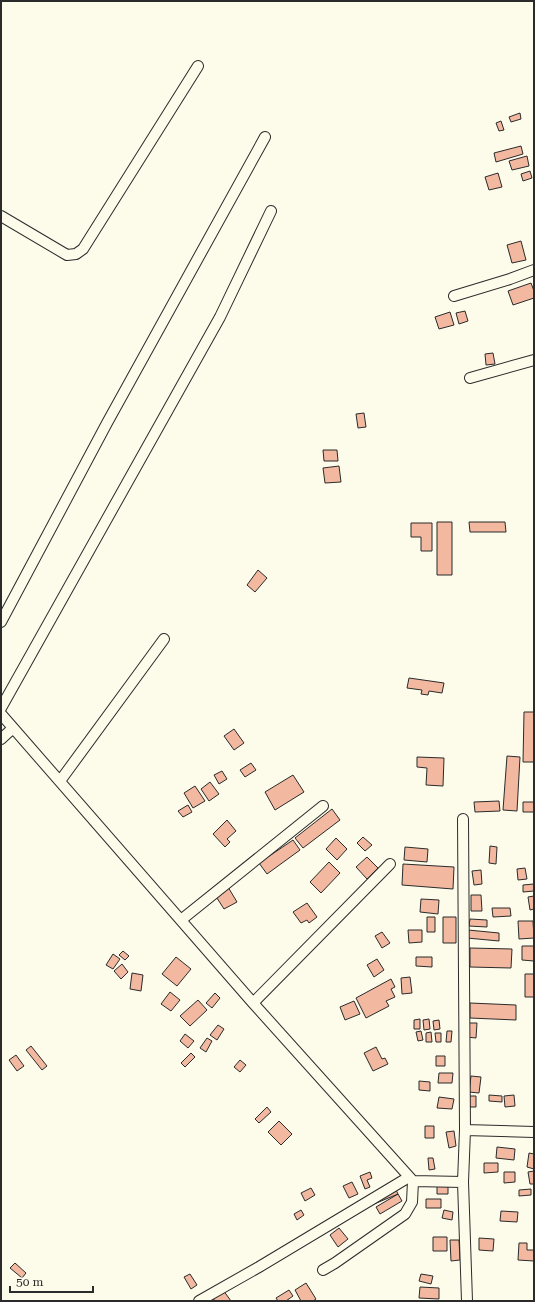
<svg xmlns="http://www.w3.org/2000/svg" width="535" height="1302" font-family="'Roboto Serif',serif">
  <rect width="100%" height="100%" fill="#fdfbea"/>
  <path fill="#f2b8a0" stroke="#2b2b2b" d="M520,113L521,119L511,122L509,117Z
    M501,121L504,130L499,131L496,123Z
    M521,146L523,154L496,162L494,153Z
    M527,156L529,166L512,170L509,161Z
    M530,171L532,178L523,181L521,174Z
    M498,173L502,187L489,190L485,177Z
    M521,241L526,260L512,263L507,245Z
    M531,283L534,291V298L513,305L508,291Z
    M465,311L468,321L459,324L456,313Z
    M450,312L454,325L439,329L435,317Z
    M493,353L495,364L486,365L485,354Z
    M364,413L366,427L358,428L356,414Z
    M323,450H337L338,461H324Z
    M339,466L341,482L325,483L323,468Z
    M437,522H452V575H437Z
    M469,522H505L506,532H470Z
    M411,523H432V551H421V537H411Z
    M258,570L267,578L255,592L247,585Z
    M409,678L444,683L442,693L429,691L428,695L421,694L422,690L407,688Z
    M524,712H534V762H523Z
    M234,729L244,743L234,750L224,736Z
    M507,756L520,757L517,811L503,810Z
    M417,757L444,758L443,786L426,785L427,768L417,767Z
    M251,763L256,770L245,777L240,770Z
    M222,771L227,779L219,784L214,775Z
    M293,775L304,792L275,810L265,792Z
    M210,782L219,794L209,801L201,789Z
    M195,786L205,801L193,808L184,793Z
    M499,801L500,811L475,812L474,802Z
    M523,802H534V812H523Z
    M188,805L192,812L183,817L178,811Z
    M332,809L340,820L303,848L295,838Z
    M227,820L236,831L227,839L230,842L225,847L213,834Z
    M363,837L372,845L365,851L357,843Z
    M336,838L347,849L337,860L326,849Z
    M293,840L300,850L267,874L259,863Z
    M490,846L497,847L496,864L489,863Z
    M405,847L428,849L427,862L404,860Z
    M367,857L378,868L367,879L356,867Z
    M329,862L340,873L321,893L310,882Z
    M403,864L454,867L453,889L402,885Z
    M525,868L527,879L518,880L517,869Z
    M481,870L482,884L474,885L472,871Z
    M534,884V891L523,892V885Z
    M228,887L237,902L224,909L215,895Z
    M471,895H481L482,911H471Z
    M534,896V909L530,910L528,897Z
    M421,899L439,900L438,914L420,912Z
    M307,903L317,917L309,923L307,920L301,923L293,912Z
    M492,908H510L511,916L493,917Z
    M427,917H435V932H427Z
    M443,917H456V943H443Z
    M470,919L487,920V927L469,926Z
    M518,921H533L534,938L519,939Z
    M408,930H422V942L409,943Z
    M468,930L499,933V941L467,938Z
    M382,932L390,943L382,948L375,936Z
    M522,946H534V961L522,960Z
    M470,948L512,949L511,968L470,967Z
    M123,951L129,956L125,960L119,955Z
    M113,954L120,959L113,969L106,965Z
    M176,957L191,969L177,986L162,974Z
    M416,957H432V967L416,966Z
    M377,959L384,970L374,977L367,965Z
    M122,964L128,972L121,979L114,971Z
    M132,973L143,975L141,991L130,989Z
    M525,974H534V997H525Z
    M410,977L412,993L402,994L401,978Z
    M391,979L395,987L391,989L395,997L386,1001L389,1006L366,1018L356,998Z
    M170,992L180,1000L171,1011L161,1004Z
    M215,993L220,998L212,1008L206,1003Z
    M198,1000L207,1010L190,1026L180,1016Z
    M354,1001L360,1014L345,1020L340,1007Z
    M470,1003L516,1005V1020L470,1018Z
    M420,1019V1029H414V1020Z
    M429,1019L430,1029L424,1030L423,1020Z
    M439,1020L440,1029L434,1030L433,1021Z
    M467,1023H477L476,1038L466,1037Z
    M218,1025L224,1029L217,1040L210,1035Z
    M421,1031L423,1040L418,1041L416,1032Z
    M447,1031H452L451,1042H446Z
    M431,1032L432,1042H426V1033Z
    M435,1033H441V1042H436Z
    M185,1034L194,1041L188,1048L180,1041Z
    M207,1038L212,1041L206,1052L200,1048Z
    M31,1046L47,1066L42,1070L26,1050Z
    M376,1047L382,1059L385,1058L388,1064L373,1071L364,1053Z
    M191,1053L195,1057L185,1067L181,1063Z
    M16,1055L24,1066L17,1071L9,1060Z
    M436,1056H445V1066H436Z
    M240,1060L246,1065L240,1072L234,1067Z
    M439,1073H453L452,1083H438Z
    M471,1076L481,1077L479,1093L469,1092Z
    M419,1081L430,1082V1091L419,1090Z
    M489,1095L502,1096V1102L489,1101Z
    M514,1095L515,1106L505,1107L504,1096Z
    M467,1096H476V1107H467Z
    M439,1097L454,1099L452,1109L437,1108Z
    M267,1107L271,1112L259,1123L255,1119Z
    M279,1121L292,1134L281,1145L268,1132Z
    M425,1126H434V1138H425Z
    M454,1131L456,1146L449,1148L446,1132Z
    M497,1147L515,1149L514,1160L496,1158Z
    M529,1153L534,1154V1169L527,1167Z
    M428,1158H433L435,1169L429,1170Z
    M484,1163H498V1172L484,1173Z
    M534,1171V1184H530L528,1172Z
    M370,1172L372,1178L367,1180L370,1187L365,1189L360,1176Z
    M504,1172H515V1182L504,1183Z
    M352,1182L358,1194L349,1198L343,1186Z
    M437,1186H448V1194H437Z
    M311,1188L315,1195L305,1201L301,1193Z
    M531,1189V1195L519,1196V1190Z
    M396,1190L398,1194L374,1204L372,1200Z
    M398,1194L402,1201L380,1214L376,1207Z
    M426,1199H441V1208H426Z
    M301,1210L304,1215L297,1220L294,1214Z
    M444,1210L453,1212L452,1220L442,1218Z
    M501,1211L518,1212L517,1222L500,1221Z
    M339,1228L348,1239L338,1247L330,1235Z
    M433,1237H447V1251H433Z
    M479,1238L494,1239L493,1251L479,1250Z
    M450,1240H459L460,1260L451,1261Z
    M519,1243H527V1250H534V1261L518,1260Z
    M15,1263L26,1273L22,1278L10,1268Z
    M190,1274L197,1285L191,1289L184,1277Z
    M421,1274L433,1276L431,1284L419,1281Z
    M306,1283L316,1299L313,1301H301L295,1290Z
    M420,1287L439,1288V1299L419,1298Z
    M223,1290L231,1301H215L212,1297Z
    M289,1290L293,1296L286,1301H278L276,1298Z"/>
  <g fill="none" stroke-linecap="round" stroke-linejoin="round">
    <g stroke="#2b2b2b" stroke-width="12">
      <path id="street" d="M1,216L67,255L76,254L83,249L198,66
        M454,296L510,279L534,270
        M470,378L534,360
        M1,622L107,423L265,137
        M1,708L220,317L271,211
        M1,714L253,1003L413,1181L463,1182
        M1,739L13,728
        M60,781L164,639
        M463,819L465,1130L463,1182L467,1301
        M181,920L323,806
        M253,1003L390,864
        M465,1130L534,1132
        M323,1270L335,1263L405,1214L412,1202L413,1181
        M199,1301L259,1267L409,1177"/>
    </g>
    <use href="#street" stroke="#fdfbea" stroke-width="10"/>
  </g>
  <rect width="535" height="1302" fill="none" stroke="#2b2b2b" stroke-width="4"/>
  <path d="M10 1286v6h83v-6" fill="none" stroke="#2b2b2b" stroke-width="2"/>
  <text x="16" y="1286" font-size="12" fill="#2b2b2b" stroke="#fdfbea" stroke-width="3" paint-order="stroke">50 m</text>
</svg>
